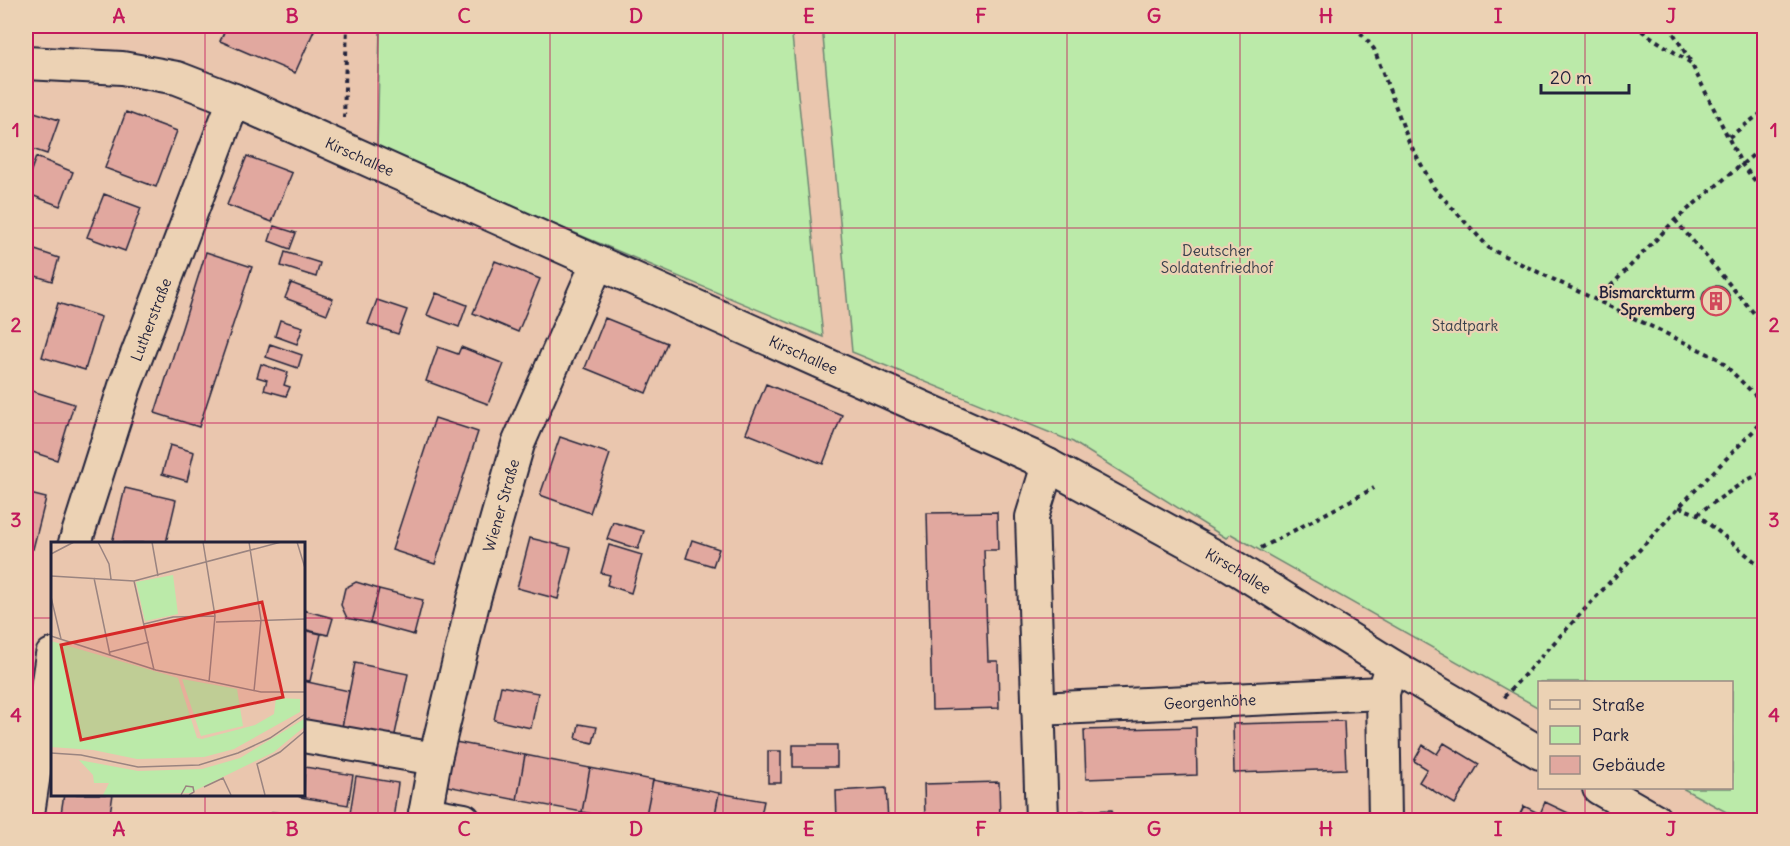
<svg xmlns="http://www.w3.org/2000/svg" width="1790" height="846" font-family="Delius,sans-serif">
  <rect width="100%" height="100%" fill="#eac6ae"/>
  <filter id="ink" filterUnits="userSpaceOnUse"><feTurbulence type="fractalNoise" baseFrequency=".0167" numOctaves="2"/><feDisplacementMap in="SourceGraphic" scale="12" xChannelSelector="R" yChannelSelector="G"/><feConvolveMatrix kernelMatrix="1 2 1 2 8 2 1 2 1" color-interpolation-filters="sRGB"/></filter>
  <g filter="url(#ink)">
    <path fill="#bbeaa9" stroke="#6e8672" stroke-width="1.5" d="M380,26H791L823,337L377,150Z
      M822,26H1764V820H1741L1682,788H1732V682H1540L1539,708L1231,534L1226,538L1073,442L852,352Z"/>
    <path fill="#e1a89f" stroke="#22223b" stroke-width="1.5" d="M227,26H316L295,73L220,41Z
      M28,110L59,120L47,154L26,147Z
      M126,112L177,131L156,187L105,168Z
      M247,156L292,173L272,222L227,205Z
      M36,157L73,172L60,206L26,193V184Z
      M104,194L141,208L125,251L87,237Z
      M274,226L296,233L290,249L269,241Z
      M26,247L59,258L52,281L26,273Z
      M206,252L252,267L199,427L155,413Z
      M285,252L320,263L316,277L281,266Z
      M495,261L540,279L518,332L473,313Z
      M291,283L333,299L327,314L285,298Z
      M1702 300a14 14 0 1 1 28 0a14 14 0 1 1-28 0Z
      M436,293L467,305L459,327L427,315Z
      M377,300L407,310L398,334L368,324Z
      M58,303L101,317L85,370L42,357Z
      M605,318L667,343L646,393L585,368Z
      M280,320L303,327L297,344L275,336Z
      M270,344L302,355L298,368L266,357Z
      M438,347L458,354L461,347L504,364L488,404L426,381Z
      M261,364L288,373L284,385L290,387L286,396L264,390L267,380L257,377Z
      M766,384L842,415L823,464L746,433Z
      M29,390L74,404L57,460L26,450V402Z
      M435,418L478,432L435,564L392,550Z
      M560,437L610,454L590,513L540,495Z
      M170,445L194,452L187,481L162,474Z
      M125,488L176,500L166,543H112Z
      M26,493L46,498L33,549L26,547Z
      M997,512L998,550H984L988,661H998L999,708L932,710L927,513Z
      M613,522L644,531L638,549L607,539Z
      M530,538L571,548L558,599L517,588Z
      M692,540L719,549L713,566L686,558Z
      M609,545L642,555L631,593L607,585L610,575L601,573Z
      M356,582L379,589L370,623L347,618L341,605L345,588Z
      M379,589L423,600L414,635L370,623Z
      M303,610L333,618L328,635L303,629Z
      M303,630L321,634L310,681L303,680Z
      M355,663L408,674L394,739L342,727Z
      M303,681L349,691L342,727L303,719Z
      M501,686L538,693L531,728L494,720Z
      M1344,721L1346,769L1234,773L1233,724Z
      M579,724L597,727L593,743L576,739Z
      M1196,727L1197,775L1086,779L1084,730Z
      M455,742L525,755L517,800L447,786Z
      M1444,743L1479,764L1455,804L1419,782L1427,769L1414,761L1423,745L1437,754Z
      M793,745H837V767H793Z
      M768,751H781V783H768Z
      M525,755L590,768L582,812L517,800Z
      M305,767L353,775L348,805L300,797L303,794Z
      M590,768L653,780L645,820H627L582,812Z
      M356,776L398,783L393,820H349Z
      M653,780L719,793L714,820H645Z
      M999,782L1000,820H925L924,784Z
      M886,788L888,820H837L836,791Z
      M719,793L764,801L760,820H714Z
      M64,794H113L109,820H60Z
      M1545,802L1581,819L1580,820H1517L1524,806L1540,814Z
      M1112,810L1113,820H1080V811Z
      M272,812L280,813L279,820H271Z"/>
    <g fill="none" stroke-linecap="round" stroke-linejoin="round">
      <g stroke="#22223b" stroke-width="36">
        <g id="minor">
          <path id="s1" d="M26,63L122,68L177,78L234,100L1031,456L1229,564L1391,665L1540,753"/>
          <path id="s2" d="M75,543L125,386L234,100"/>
          <path id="s3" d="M1038,709L1383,693"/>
          <path d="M303,736L435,759"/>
          <path d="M1599,788L1655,820"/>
          <path d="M425,813L464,820"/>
          <path d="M27,820L52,655"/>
          <path id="s4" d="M424,820L435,759L474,599L518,444L597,264"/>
          <path d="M1042,820L1032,517L1048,465"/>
          <path d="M1385,820L1383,693L1389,672"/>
        </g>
      </g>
      <path stroke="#22223b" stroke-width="4" stroke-dasharray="4.5 4.5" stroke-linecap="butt" d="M1355,26L1374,49L1409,142L1434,188L1490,249L1719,359L1764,404
        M1634,26L1691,63L1741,163L1764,192
        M1669,26L1691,62
        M344,118L347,26
        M1729,137L1764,111
        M1675,220L1764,325
        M1598,299L1675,220L1764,146
        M1679,507L1697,514L1764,569
        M1697,514L1745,481L1764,472
        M1261,548L1374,488
        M1504,697L1679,507L1764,420"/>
      <use href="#minor" stroke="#ecd2b4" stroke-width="32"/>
    </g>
  </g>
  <path fill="none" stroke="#c2185b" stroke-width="1.5" stroke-opacity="0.55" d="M205,26V543M378,26V820M550,26V820M723,26V820M895,26V820M1067,26V820M1240,26V820M1412,26V820M1585,26V682M26,228H1764M26,423H1764M26,618H52M303,618H1764M1585,788V820M205,794V820"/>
  <defs>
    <g id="building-ring" transform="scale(1.5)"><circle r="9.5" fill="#ecd2b4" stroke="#d1495b" stroke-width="1.5"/><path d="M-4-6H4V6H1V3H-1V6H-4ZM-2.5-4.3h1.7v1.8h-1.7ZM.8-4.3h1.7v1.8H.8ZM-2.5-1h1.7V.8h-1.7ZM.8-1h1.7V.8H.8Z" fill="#d1495b"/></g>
  </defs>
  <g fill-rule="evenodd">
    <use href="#building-ring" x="1716" y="301"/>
  </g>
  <g text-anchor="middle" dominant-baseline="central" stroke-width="4.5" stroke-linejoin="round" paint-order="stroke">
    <g font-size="15" fill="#22223b" stroke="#ecd2b4">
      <text stroke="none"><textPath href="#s1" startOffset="351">Kirschallee</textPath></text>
      <text stroke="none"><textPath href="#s2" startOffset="236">Lutherstraße</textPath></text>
      <text stroke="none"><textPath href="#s1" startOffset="837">Kirschallee</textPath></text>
      <text stroke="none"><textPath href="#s4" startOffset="324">Wiener Straße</textPath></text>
      <text stroke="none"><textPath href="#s1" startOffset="1323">Kirschallee</textPath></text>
      <text stroke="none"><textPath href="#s3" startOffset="172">Georgenhöhe</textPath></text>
    </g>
    <g font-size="15" fill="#39404c" stroke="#ecd2b4">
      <text x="1217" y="250">Deutscher<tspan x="1217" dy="17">Soldatenfriedhof</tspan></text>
      <text x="1465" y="325">Stadtpark</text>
    </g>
    <g font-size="15" font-weight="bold" fill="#22223b" stroke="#ecd2b4" text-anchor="end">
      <text x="1695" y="292">Bismarckturm<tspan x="1695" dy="17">Spremberg</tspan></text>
    </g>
  </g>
  <g transform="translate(51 542)">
    <rect width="254" height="254" fill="#eac6ae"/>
    <path d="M122,33L127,72L94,79L85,40ZM0,99L127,136L146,196L151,197L204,183L223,172L225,156L249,157V170L183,207L153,215L86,217L42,208L0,205ZM131,137L186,147L192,184L150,194ZM253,177V185L223,210L139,251L52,253L58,241H43L42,233L28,218L87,229L151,227L189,216Z" fill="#bbeaa9"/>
    <path fill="none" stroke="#9a8480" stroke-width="1.5" d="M47,0L58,22L60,37M101,0L107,34M152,0L164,74L158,140M198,0L210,78L203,149M246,0L254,26M0,12L23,0M0,34L83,39L230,0M43,36L59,113M83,39L103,128M0,55L10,97M165,80L254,77M93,82L122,75L164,74M0,94L105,128L210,150H254M59,110L98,100M0,211L30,213L87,225L148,223L187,211L219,196L254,172M153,245L172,236L180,253M130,253L135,244L142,245L143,250L138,253M214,253L206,222L229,210L254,189"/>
    <path fill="#d62828" fill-opacity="0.15" stroke="#d62828" stroke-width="3" d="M211,60L232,155L30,198L10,103Z"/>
    <rect width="254" height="254" fill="none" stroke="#22223b" stroke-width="3"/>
  </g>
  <rect width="1790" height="846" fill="none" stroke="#ecd2b4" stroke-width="66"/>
  <rect x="1538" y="681" width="195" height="108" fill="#ecd2b4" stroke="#9b8c84" stroke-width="1.5"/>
  <rect x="1550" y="700" width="30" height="9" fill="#ecd2b4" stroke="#9b8c84" stroke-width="1.5"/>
  <text x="1592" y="711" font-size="18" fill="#22223b">Straße</text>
  <rect x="1550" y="726" width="30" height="18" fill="#bbeaa9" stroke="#9b8c84" stroke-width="1.5"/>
  <text x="1592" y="741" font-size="18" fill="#22223b">Park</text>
  <rect x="1550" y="756" width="30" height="18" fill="#e1a89f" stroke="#9b8c84" stroke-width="1.5"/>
  <text x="1592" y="771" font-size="18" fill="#22223b">Gebäude</text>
  <path d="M1541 84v9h88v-9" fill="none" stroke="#22223b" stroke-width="3"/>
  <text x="1550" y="84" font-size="18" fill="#22223b" stroke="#ecd2b4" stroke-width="4.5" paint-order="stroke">20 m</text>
  <rect x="33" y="33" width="1724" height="780" fill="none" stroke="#c2185b" stroke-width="2"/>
  <g font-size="20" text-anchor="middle" font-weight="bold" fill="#c2185b">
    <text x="119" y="23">A</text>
    <text x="292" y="23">B</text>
    <text x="464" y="23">C</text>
    <text x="636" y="23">D</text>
    <text x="809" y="23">E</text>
    <text x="981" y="23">F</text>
    <text x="1154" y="23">G</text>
    <text x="1326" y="23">H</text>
    <text x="1498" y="23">I</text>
    <text x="1671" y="23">J</text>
    <text x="16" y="137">1</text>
    <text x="1774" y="137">1</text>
    <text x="16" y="332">2</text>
    <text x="1774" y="332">2</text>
    <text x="16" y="527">3</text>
    <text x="1774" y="527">3</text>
    <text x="16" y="722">4</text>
    <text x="1774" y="722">4</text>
    <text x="119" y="836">A</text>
    <text x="292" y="836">B</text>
    <text x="464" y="836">C</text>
    <text x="636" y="836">D</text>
    <text x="809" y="836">E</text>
    <text x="981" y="836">F</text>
    <text x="1154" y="836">G</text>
    <text x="1326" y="836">H</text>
    <text x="1498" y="836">I</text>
    <text x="1671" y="836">J</text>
  </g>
</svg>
